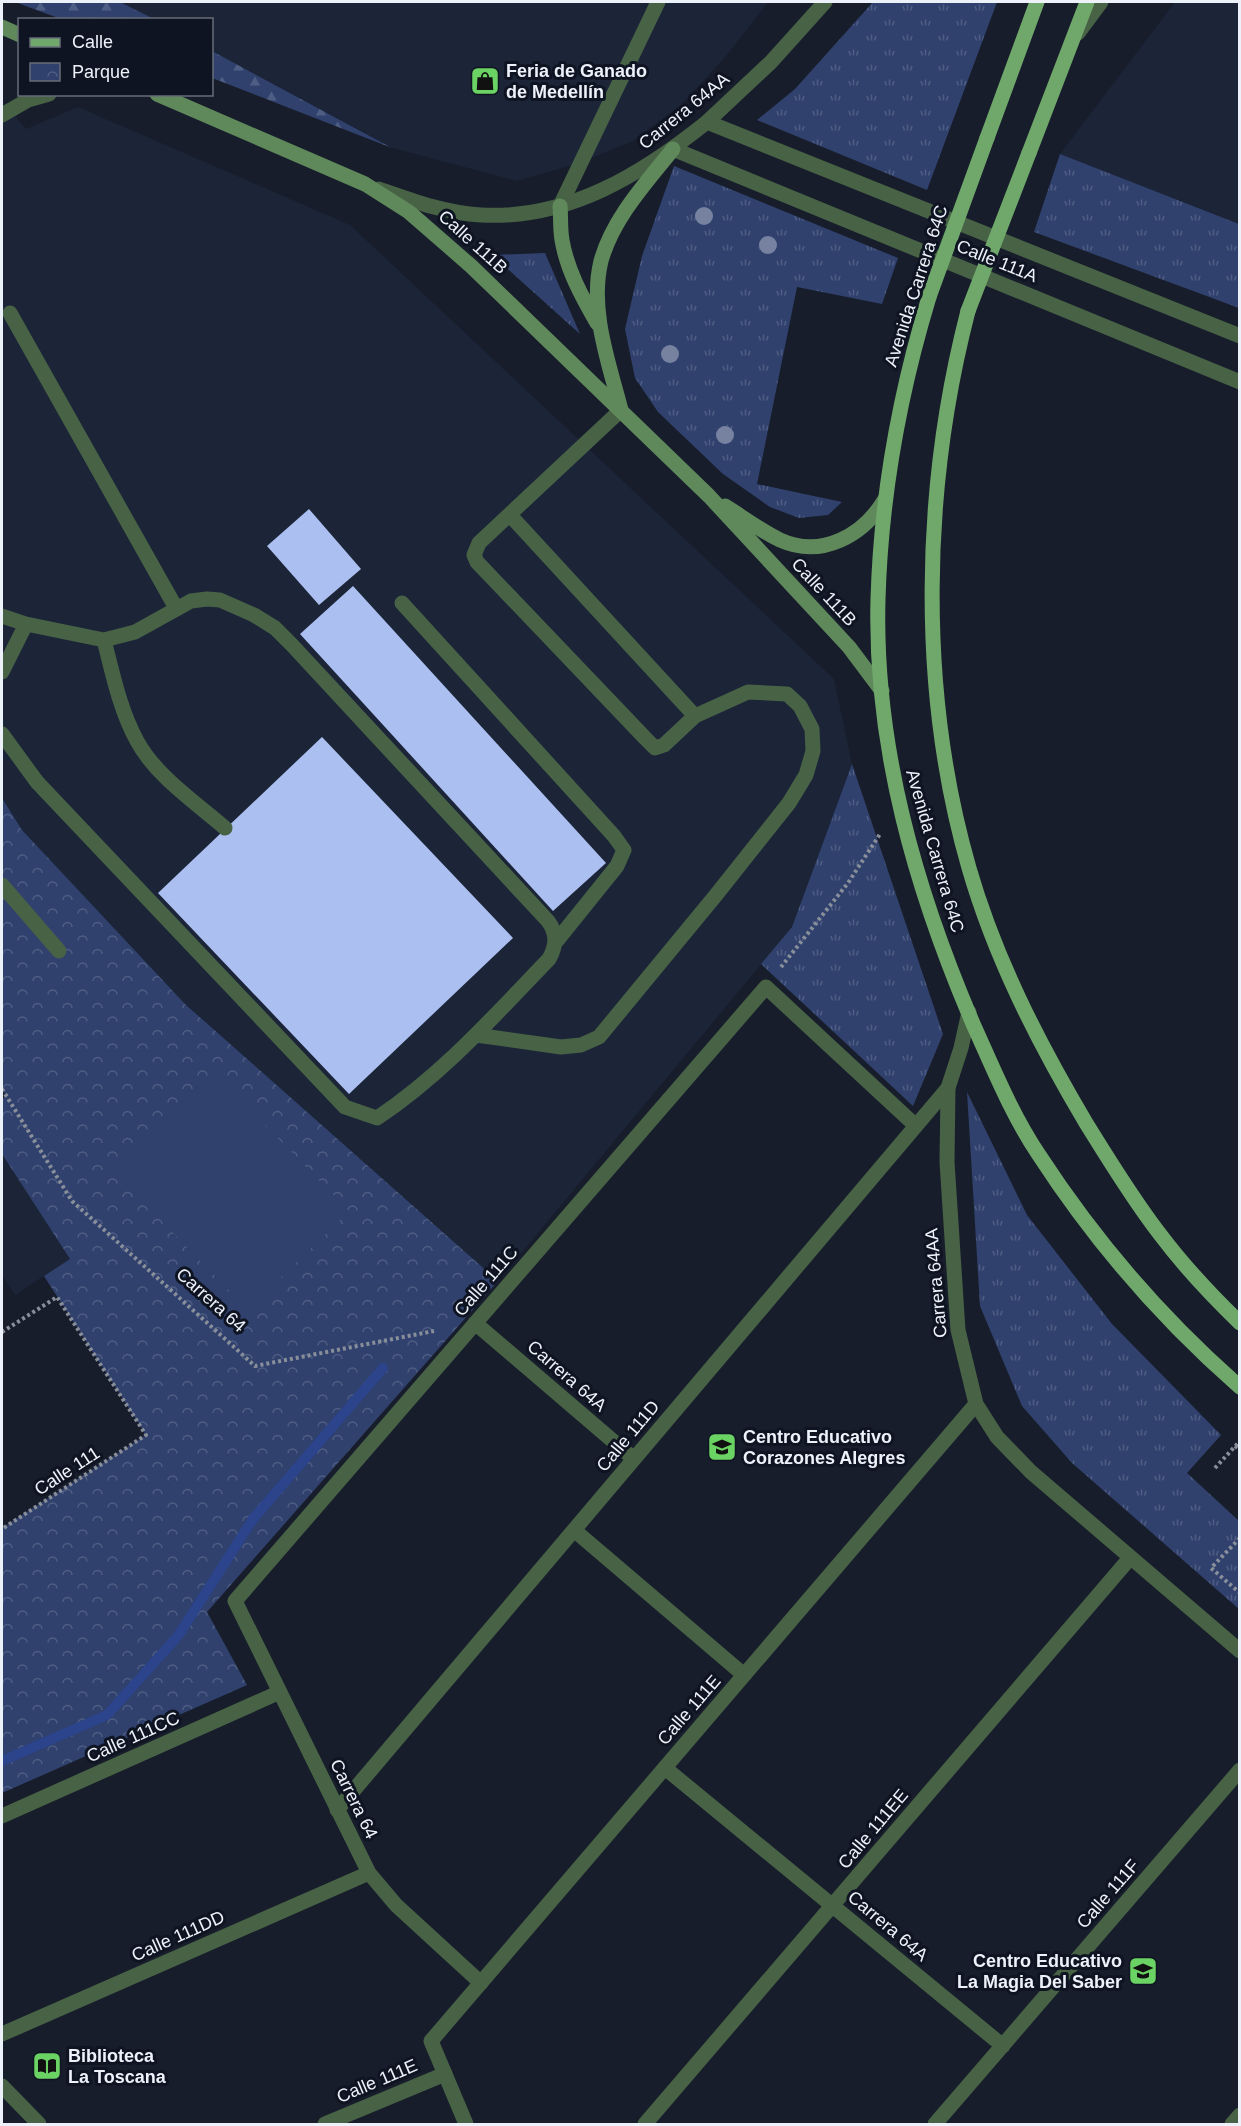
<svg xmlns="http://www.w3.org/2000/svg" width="1241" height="2126" font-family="Helvetica,sans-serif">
  <defs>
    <pattern id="grass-tufts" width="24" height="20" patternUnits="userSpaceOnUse" patternTransform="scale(1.5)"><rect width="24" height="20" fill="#30416d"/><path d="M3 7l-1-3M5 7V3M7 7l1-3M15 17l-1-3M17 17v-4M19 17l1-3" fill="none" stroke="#4e5d83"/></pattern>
    <pattern id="forest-firs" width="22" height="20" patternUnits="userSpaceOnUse" patternTransform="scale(1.5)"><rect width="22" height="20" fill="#30416d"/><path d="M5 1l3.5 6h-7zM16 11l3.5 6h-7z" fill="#4e5d83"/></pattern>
    <pattern id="park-crowns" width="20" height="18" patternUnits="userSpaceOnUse" patternTransform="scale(1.5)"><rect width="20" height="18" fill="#30416d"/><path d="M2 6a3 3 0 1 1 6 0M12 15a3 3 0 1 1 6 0" fill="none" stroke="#4e5d83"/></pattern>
  </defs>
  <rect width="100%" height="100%" fill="#171d2b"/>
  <path fill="#1c2438" d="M120,2H768L726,56L681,105L633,141L579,163L517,181L393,148L212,51V20L154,19Z
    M1175,2H1239V224L1060,154Z
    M2,101L26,129L78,107L350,225L834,679L852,764L792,927L498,1281L185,1004L22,830L2,798Z
    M2,1154L70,1259L15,1295L2,1275Z"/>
  <path fill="url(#grass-tufts)" d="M873,2H997L927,190L757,120L795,89Z
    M1060,154L1239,224V308L1034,232Z
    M674,166L898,258L882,304L797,287L757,484L842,502L828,515L799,518L770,507L723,474L658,412L635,378L625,329L642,256Z
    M545,253L580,334L492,255Z
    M852,764L943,1034L913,1106L761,964L792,927Z
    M967,1092L1027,1215L1112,1324L1221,1435L1187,1473L1239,1521V1609L1072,1463L1022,1406L980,1306Z"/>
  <path fill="url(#forest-firs)" d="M15,2H120L154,19H61Z
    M212,51L392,148L212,78Z"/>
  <path fill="url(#park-crowns)" d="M2,798L22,830L185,1004L498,1281L207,1612L247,1685L2,1793V1528L146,1435L44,1276L70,1259L2,1154V1099L6,1096L2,1089Z"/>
  <path fill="#30416d" d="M213,1072L349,1211L248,1310L113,1171Z"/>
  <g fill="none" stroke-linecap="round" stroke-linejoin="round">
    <path stroke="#2b448c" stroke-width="10" d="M2,1761L107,1715L178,1636L253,1519L383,1368"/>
  </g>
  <path fill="#abc0f1" d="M309,509L361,569L319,605L267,546Z
    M353,586L606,863L553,911L300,634Z
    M322,737L513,938L349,1094L158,893Z"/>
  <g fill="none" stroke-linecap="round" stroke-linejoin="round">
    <path stroke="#898f9a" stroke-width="4" stroke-dasharray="3 3" stroke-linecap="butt" d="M781,967L848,883L880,834
      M2,1089L72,1201L255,1366L434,1331
      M2,1332L57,1297L146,1435L2,1529
      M1235,1446L1240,1450
      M1215,1468L1240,1441
      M1240,1538L1211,1568L1240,1593"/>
    <path stroke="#486245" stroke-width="15" d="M2,115L28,100L49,94
      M560,206L658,2
      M10,313L176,608
      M510,515L695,716L664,745L655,748L646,739L477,562L474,555L479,543L621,410
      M402,603L614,836L624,850L617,866L555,943
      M2,616L26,624L104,640L135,632L191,601L207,599L220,600L254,615L275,628L292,645L548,921C557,933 557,945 549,959C495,1015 442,1075 377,1118L345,1107L37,782L2,734
      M104,640C113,675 120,710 137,741C156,776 195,802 225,828
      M2,672L26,624
      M476,1035L561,1047L581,1045L599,1037L716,895L789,803L806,775L813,751L812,729L800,706L787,694L748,692L695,716
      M475,1323L634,1459
      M574,1530L744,1675
      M665,1768L1003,2046
      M337,1810L948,1088
      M2,1816L280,1692
      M481,1983L396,1905L369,1873L235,1601L766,987L916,1126
      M2,2034L369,1873
      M2,2086L39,2124
      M325,2124L445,2074
      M645,2124L1130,1558
      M935,2124L1240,1770"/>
    <path stroke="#486245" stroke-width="15" d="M707,122L771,62L825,2
      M2,885L59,951
      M969,1012L961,1048L948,1088L947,1162L958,1330L976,1404L997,1437L1031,1472L1240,1651
      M466,2124L431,2041L976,1404
      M1232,2124L1240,2115"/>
    <path stroke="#486245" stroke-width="15" d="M1078,33L1101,2
      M673,149L1240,382
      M379,189C413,201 445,213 481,215C568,220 642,174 707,122L1240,336"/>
    <path stroke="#5f895b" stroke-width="15" d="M2,27L20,35
      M157,94L365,184L409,212L471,266L709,496L849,647L882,691
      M560,206C561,217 560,229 562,240C567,270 582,297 597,323
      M621,410C609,363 589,310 601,261C613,218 646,183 673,149
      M725,506C743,517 761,531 780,540C822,559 864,535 885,499"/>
    <path stroke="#70a86b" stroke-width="15" d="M987,138L1037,2
      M1029,153L1087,2
      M929,297C899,396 881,496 878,599C874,747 916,891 974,1026C994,1070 1012,1115 1039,1155C1095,1241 1162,1319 1240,1387
      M968,311C922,489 918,691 969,868C995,958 1038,1042 1086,1123C1109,1160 1132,1198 1159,1233C1183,1265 1211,1295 1240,1323"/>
    <path stroke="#70a86b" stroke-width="15" d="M929,297L987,138
      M968,311L1029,153"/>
  </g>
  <g fill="#7682a0">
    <circle cx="704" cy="216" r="9"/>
    <circle cx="768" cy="245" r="9"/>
    <circle cx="670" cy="354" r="9"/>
    <circle cx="725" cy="435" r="9"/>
  </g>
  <defs>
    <g id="shop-square" transform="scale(1.5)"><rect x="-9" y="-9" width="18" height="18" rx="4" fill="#6bd363" stroke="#0e1421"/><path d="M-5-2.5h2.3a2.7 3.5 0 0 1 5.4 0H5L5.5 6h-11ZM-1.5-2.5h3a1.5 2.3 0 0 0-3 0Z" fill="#111"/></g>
    <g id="school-square" transform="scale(1.5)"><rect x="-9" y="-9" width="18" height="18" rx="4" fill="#6bd363" stroke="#0e1421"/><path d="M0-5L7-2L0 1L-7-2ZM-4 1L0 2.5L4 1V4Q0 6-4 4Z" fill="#111"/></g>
    <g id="library-square" transform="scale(1.5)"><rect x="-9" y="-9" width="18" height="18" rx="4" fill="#6bd363" stroke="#0e1421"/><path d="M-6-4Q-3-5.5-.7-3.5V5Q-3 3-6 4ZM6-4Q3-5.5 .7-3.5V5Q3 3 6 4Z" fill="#111"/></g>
  </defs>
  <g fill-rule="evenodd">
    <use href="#shop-square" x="485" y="81"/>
    <use href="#school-square" x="722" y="1447"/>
    <use href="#school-square" x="1143" y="1971"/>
    <use href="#library-square" x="47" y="2066"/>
  </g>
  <g text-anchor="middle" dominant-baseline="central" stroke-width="6" stroke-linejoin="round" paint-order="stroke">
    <g font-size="18" font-weight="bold" fill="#ecf1fa" stroke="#0e1421" text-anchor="start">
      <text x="506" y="71">Feria de Ganado<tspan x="506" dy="21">de Medellín</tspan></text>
      <text x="743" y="1437">Centro Educativo<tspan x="743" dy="21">Corazones Alegres</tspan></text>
      <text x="1122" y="1961" text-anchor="end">Centro Educativo<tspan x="1122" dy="21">La Magia Del Saber</tspan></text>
      <text x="68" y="2056">Biblioteca<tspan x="68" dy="21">La Toscana</tspan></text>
    </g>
    <g font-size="18" fill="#ecf1fa" stroke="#0e1421">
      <text transform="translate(684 111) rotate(-39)">Carrera 64AA</text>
      <text transform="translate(473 242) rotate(42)">Calle 111B</text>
      <text transform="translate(997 261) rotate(22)">Calle 111A</text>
      <text transform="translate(916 286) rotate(-72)">Avenida Carrera 64C</text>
      <text transform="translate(824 592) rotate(47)">Calle 111B</text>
      <text transform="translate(935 851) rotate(74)">Avenida Carrera 64C</text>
      <text transform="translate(486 1281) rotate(-49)">Calle 111C</text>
      <text transform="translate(936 1283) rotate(-95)">Carrera 64AA</text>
      <text transform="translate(211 1300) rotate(42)">Carrera 64</text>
      <text transform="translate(567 1376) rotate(41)">Carrera 64A</text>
      <text transform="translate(628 1436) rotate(-50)">Calle 111D</text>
      <text transform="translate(67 1471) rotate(-33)">Calle 111</text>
      <text transform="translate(689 1710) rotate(-49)">Calle 111E</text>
      <text transform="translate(133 1737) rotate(-24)">Calle 111CC</text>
      <text transform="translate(354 1799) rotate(64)">Carrera 64</text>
      <text transform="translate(873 1829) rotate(-50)">Calle 111EE</text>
      <text transform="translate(1108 1894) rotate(-49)">Calle 111F</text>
      <text transform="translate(888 1926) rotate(40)">Carrera 64A</text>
      <text transform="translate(178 1936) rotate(-24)">Calle 111DD</text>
      <text transform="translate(377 2081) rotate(-23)">Calle 111E</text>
    </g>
  </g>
  <rect width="1241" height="2126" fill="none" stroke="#ecf1fa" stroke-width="6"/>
  <rect x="18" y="18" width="195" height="78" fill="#0e1421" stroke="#676c78" stroke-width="1.5"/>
  <rect x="30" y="38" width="30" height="9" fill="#70a86b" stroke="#676c78" stroke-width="1.5"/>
  <text x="72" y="48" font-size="18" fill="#ecf1fa">Calle</text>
  <rect x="30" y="63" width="30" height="18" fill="url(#park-crowns)" stroke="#676c78" stroke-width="1.5"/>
  <text x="72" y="78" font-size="18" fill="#ecf1fa">Parque</text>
</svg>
